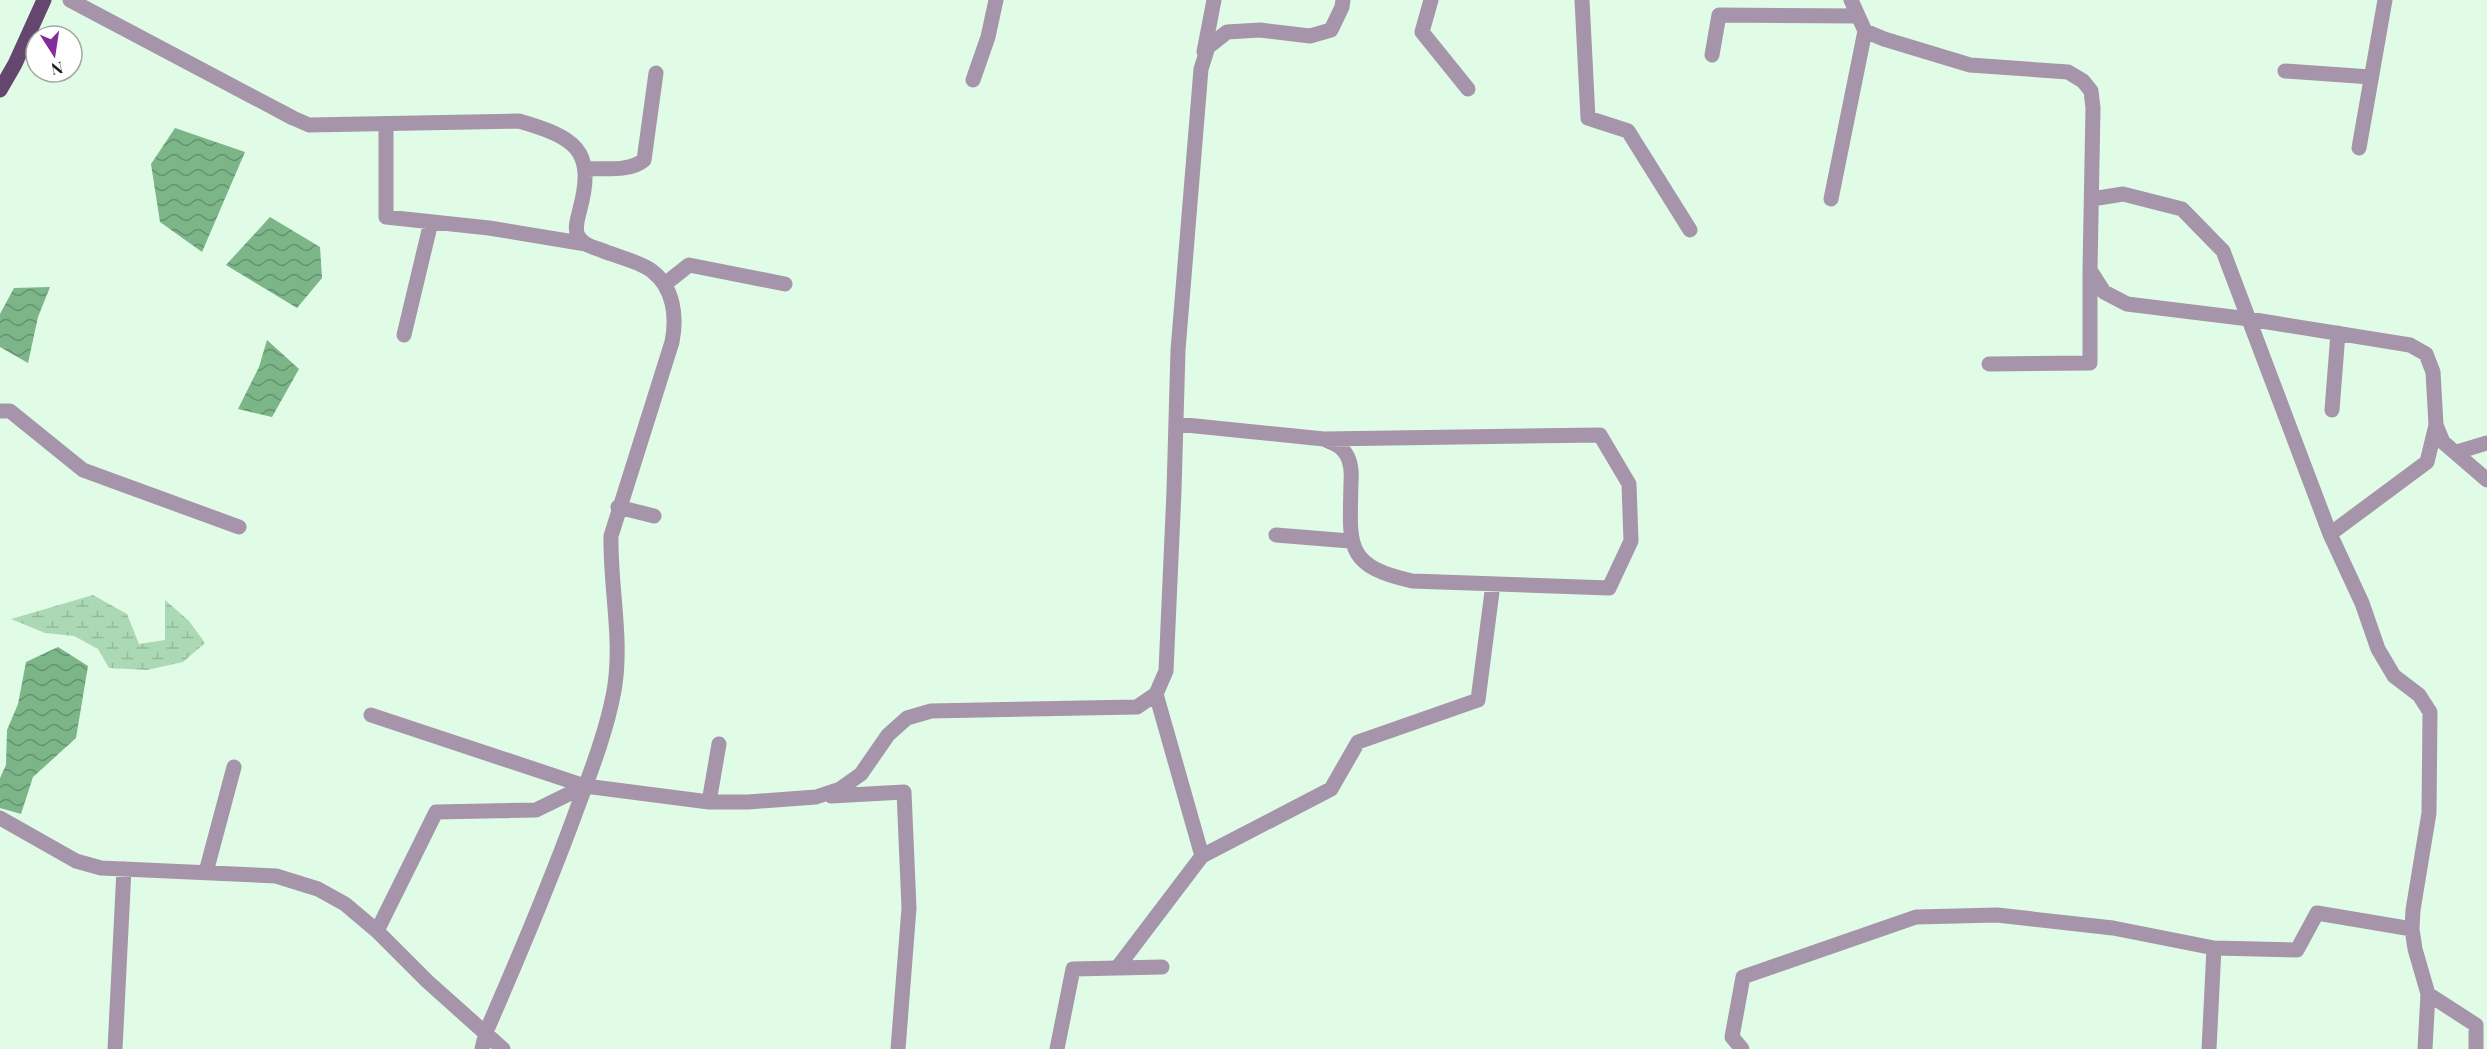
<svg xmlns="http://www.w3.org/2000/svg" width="2487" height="1049" font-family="'Playfair Display',serif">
  <defs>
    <pattern id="wetland-marsh" width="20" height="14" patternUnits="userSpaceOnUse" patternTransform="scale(1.5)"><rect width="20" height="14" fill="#acd9b5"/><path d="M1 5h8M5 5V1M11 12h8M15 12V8" fill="none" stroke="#93ba9b"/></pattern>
    <pattern id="water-waves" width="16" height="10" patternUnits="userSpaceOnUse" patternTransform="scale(1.5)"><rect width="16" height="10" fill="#7bb588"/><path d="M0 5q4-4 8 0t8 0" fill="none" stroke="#64936e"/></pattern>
  </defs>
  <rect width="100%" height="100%" fill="#e1fce6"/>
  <path fill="url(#wetland-marsh)" d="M93,595L127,614L139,644L165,640V600L189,621L205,643L183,662L147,670L109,668L98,649L74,636L45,633L11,619Z"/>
  <path fill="url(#water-waves)" d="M175,128L245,152L202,252L160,222L151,164Z
    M270,217L320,247L322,278L297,308L226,265Z
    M50,287L38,317L28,363L0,347V314L14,288Z
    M267,340L299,369L272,417L238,409L259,367Z
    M58,647L88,666L76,738L33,777L21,814L0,808V778L6,765L7,730L18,704L26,662Z"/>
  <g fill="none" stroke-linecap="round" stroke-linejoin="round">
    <path stroke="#a694ab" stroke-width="15" d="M70,0L293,118L309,125L519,121C574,137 596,149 580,209C578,218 574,228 578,236C583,245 593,247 601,250C615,256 641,262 652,271C674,288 677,317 672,342L611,536C610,588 623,640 614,691C606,734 589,776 574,817C547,890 517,961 486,1032L482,1049
      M1431,0L1422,32L1468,89
      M1582,0L1588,118L1628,131L1690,230
      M1851,0L1865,31L1884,39L1970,65L2068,72L2083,81L2091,91L2093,108L2090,270L2104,292L2127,304L2249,319L2410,345L2426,354L2433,372L2436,425L2443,442L2487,480
      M1204,52L1214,0
      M1712,55L1719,15L1857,16
      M2285,71L2371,77
      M973,80L988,37L996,0
      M386,124V217L489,228L586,244
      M2359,148L2385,0
      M586,169C604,168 630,172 644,160L656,73
      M1831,199L1865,31
      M2092,199L2123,194L2182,209L2223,251L2330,534L2362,603L2378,649L2394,676L2419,695L2430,712L2429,813L2413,910L2412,929L2415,949L2428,994L2425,1049
      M665,284L689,265L785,284
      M404,335L431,222
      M1989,364L2090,363V270
      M2332,410L2338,333
      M0,411H10L83,470L239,527
      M1176,424L1324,439C1329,442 1337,444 1341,448C1351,457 1352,470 1351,482C1350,544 1343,566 1412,581L1609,588L1631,541L1629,484L1600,435L1324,439
      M2457,452L2487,443
      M618,507L654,516
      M2330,534L2427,462L2436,425
      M1276,535L1350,541
      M371,715L585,786L709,802H748L816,797L840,789L861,774L888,735L907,718L931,711L1137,707L1156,694L1166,671L1174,491L1178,350L1201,69L1208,47L1227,32L1260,30L1310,36L1331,30L1342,7L1343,0
      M831,796L904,792L909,908L898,1049
      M709,802L719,744
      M0,818L76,861L101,868L276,876L318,889L345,904L377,931L427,981L503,1049
      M1202,856L1331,789L1358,742L1478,700L1493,584
      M206,872L234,767
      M377,931L436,812L536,810L585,786
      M1117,968L1202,856L1156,694
      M2428,994L2476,1025V1049
      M115,1049L124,869
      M1057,1049L1073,969L1162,967
      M1742,1049L1732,1037L1743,977L1916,917L1997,915L2113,928L2214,948
      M2209,1049L2214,948L2297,950L2317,913L2412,929"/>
    <path stroke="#65466f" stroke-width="15" d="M0,90L15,64L44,0"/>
  </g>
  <g transform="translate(54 54) rotate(168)"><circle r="28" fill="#ffffff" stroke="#a2a6a3" stroke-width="1.5"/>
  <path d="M0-4.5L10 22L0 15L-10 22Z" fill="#832c9a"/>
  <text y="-9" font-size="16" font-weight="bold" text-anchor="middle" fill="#172019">N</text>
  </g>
</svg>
